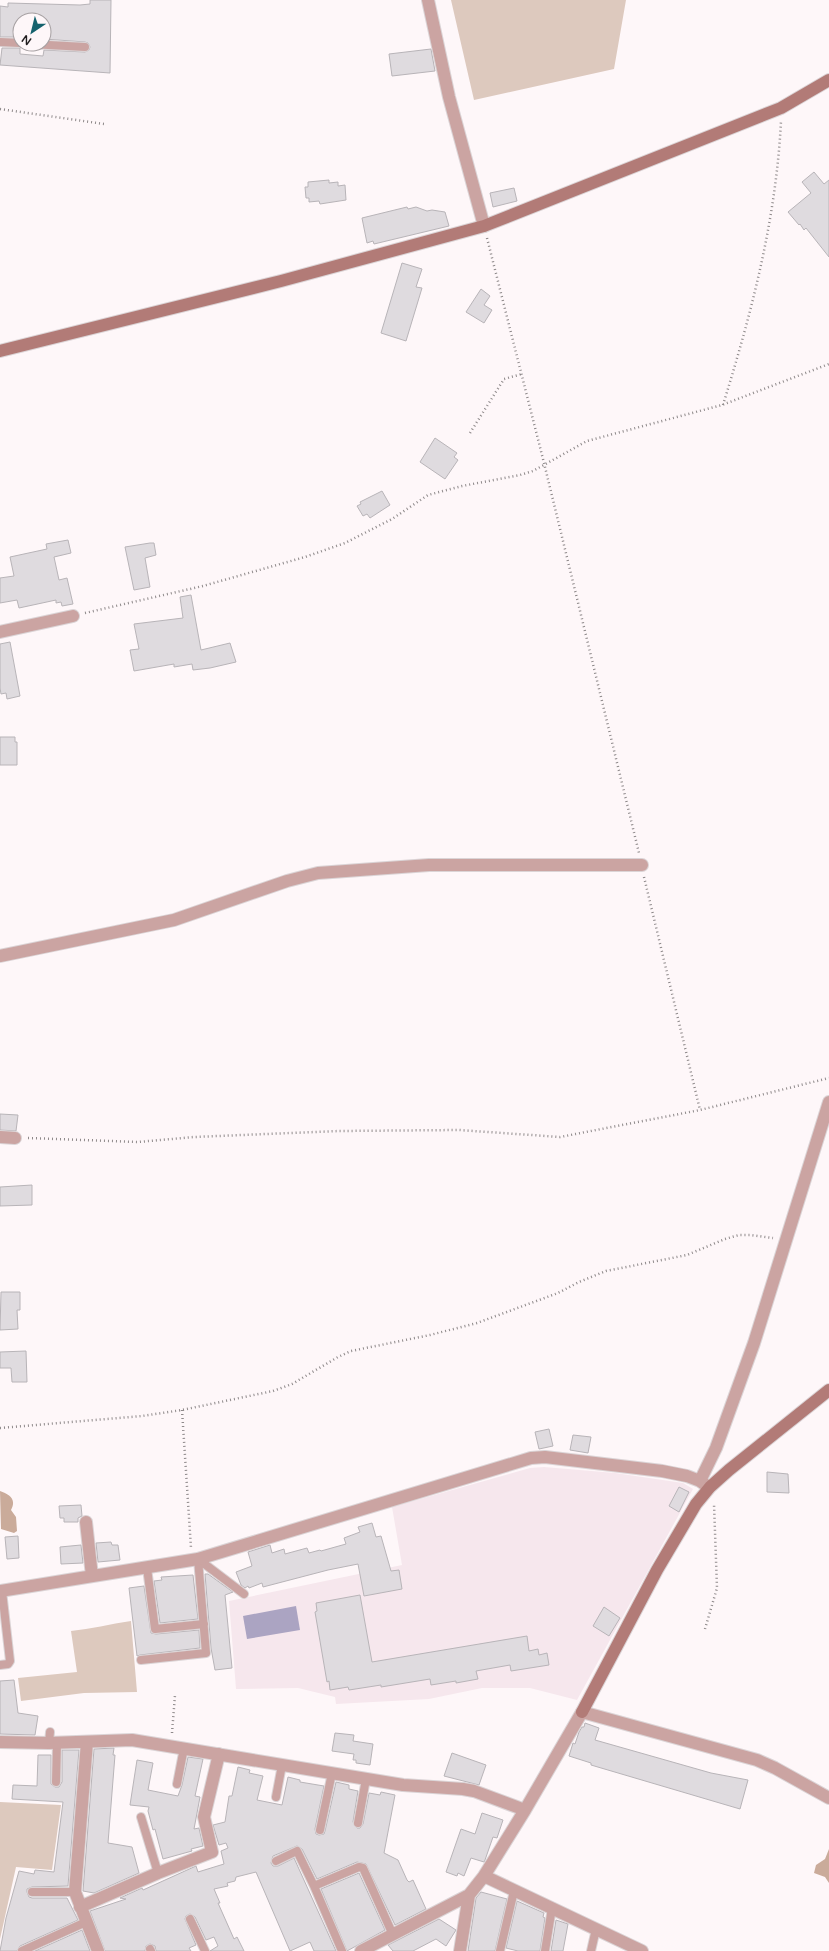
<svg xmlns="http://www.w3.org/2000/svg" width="829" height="1951" font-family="'Varela Round',sans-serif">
  <rect width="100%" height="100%" fill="#fef7f9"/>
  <path fill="#f6e7ed" d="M544,1467L615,1473L683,1483L693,1489L577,1700L530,1688H482L429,1699L336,1704L335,1697L298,1688L236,1689L229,1601L402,1565L392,1507L530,1468Z"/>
  <path fill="#ddc9be" d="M451,0H626L614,69L474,100Z
    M131,1621L137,1692L84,1693L21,1701L18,1678L77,1672L71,1631C91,1629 110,1624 131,1621Z
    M0,1802L61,1805L52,1870L16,1867L0,1939Z"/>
  <path fill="#caab9a" d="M0,1491C9,1494 17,1499 11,1510L16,1517L17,1531L14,1533L1,1529Z
    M829,1849V1883L825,1877L814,1873L816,1865L825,1859Z"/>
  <path fill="#aba4c2" d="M296,1606L300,1630L247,1639L243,1616Z"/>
  <path fill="#dfdbdf" stroke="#b8b4b8" d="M90,0H111L110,73L0,65L2,48H20V54L43,56L44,50L85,52L89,50L90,47L88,43L85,42L44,39V20L20,19V37H0V6L8,7V3L80,5L90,4Z
    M431,49L435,71L392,76L389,54Z
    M814,172L824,184L829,180V257L806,228L804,230L800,224L799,225L788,212L811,193L802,182Z
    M329,180V183L338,182V186L345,185L346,200L320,204L319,201L309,202V198H306L305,187H308V182Z
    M514,188L517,201L493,207L490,193Z
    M407,207L408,209L416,207L427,211L432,210L445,212L449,226L374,244L373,241L367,243L362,218Z
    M402,263L422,269L416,287L422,288L406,341L381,333Z
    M481,289L490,296L484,305L492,310L484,323L466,312Z
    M435,438L457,453L454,457L458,460L445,479L420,462Z
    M382,491L390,505L370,518L367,514L363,516L357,506L361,504L360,502Z
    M68,540L71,553L54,557L59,580L67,578L73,604L62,606L61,602L56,603V600L19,608L17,600L0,603V578L14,576L10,557L47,549L46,544Z
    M150,543H154L156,555L145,558L150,587L134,590L125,547Z
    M191,595L201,650L230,643L236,662L210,668L193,670L192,664L174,667V664L134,671L130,650L139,649L134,624L183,618L180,597Z
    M10,642L20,696L7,699L6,693L1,694L0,688V644Z
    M0,737H15V742H17V765H0Z
    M0,1114L18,1115L16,1131L0,1130Z
    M32,1185V1205L0,1206V1187Z
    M1,1292H20V1310H17L18,1329L0,1330Z
    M26,1351L27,1382H12L11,1368H0V1352Z
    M549,1429L553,1446L539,1449L535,1432Z
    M573,1435L591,1437L588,1453L570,1450Z
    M767,1472L788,1474L789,1493L767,1492Z
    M679,1487L689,1492L679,1512L669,1506Z
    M81,1505L82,1516L78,1518V1522H64V1518H60L59,1506Z
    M372,1523L376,1537L381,1536L391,1571L399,1570L402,1589L364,1596L358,1564L328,1570L263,1587L262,1583L249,1588L248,1586L245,1588L241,1585L236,1572L252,1566L248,1552L270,1545L272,1553L284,1549L285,1554L307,1548L309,1553L320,1550L321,1551L346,1544L344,1538L360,1532L358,1527Z
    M18,1536L19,1558L7,1559L5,1537Z
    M111,1542L112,1545H118L120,1560L98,1562L96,1543Z
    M81,1545L83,1563L61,1564L60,1547Z
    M205,1574H208L233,1592L225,1595L232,1668L215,1670L211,1648Z
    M193,1575L198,1619L160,1623L154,1581L162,1580L161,1577Z
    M144,1586L151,1633L156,1634L199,1630L200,1648L140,1655L137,1656L129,1588Z
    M360,1595L372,1662L527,1636L529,1651L538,1649L539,1655L547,1653L549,1665L511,1671L510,1665L476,1671L478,1679L456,1683V1681L431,1685L430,1679L381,1687V1685L349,1690L348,1687L330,1690L329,1681L327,1682L315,1612L317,1611L316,1603Z
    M604,1607L620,1618L609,1636L593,1626Z
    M14,1680L18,1713L38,1716L35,1735L0,1734V1681Z
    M585,1723L599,1728L595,1740L711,1773L748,1780L740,1809L591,1765V1763L569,1756L573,1743L575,1744L579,1732L582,1727H584Z
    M335,1733L354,1735L353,1741L373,1744L370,1765L356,1763V1760H353L354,1754L332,1751Z
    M114,1748L113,1755H115L108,1843L132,1847L139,1873L94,1893L83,1891L94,1749Z
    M62,1750H79L68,1886L32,1887L27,1889V1892L29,1897L32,1898H67L78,1920L20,1946L17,1951H0L6,1918L19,1871L34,1874L35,1870L54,1872L63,1802L12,1799L13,1785L37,1786L38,1755H51V1784L55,1787H59L62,1782Z
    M452,1753L486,1765L479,1785L444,1776Z
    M188,1757L203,1759L195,1796L200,1797L194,1829L199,1828L203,1846L191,1849L192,1851L163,1859L155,1829L153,1830L148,1811L149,1807L130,1805L137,1760L153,1763L148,1790L178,1796L182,1785Z
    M238,1767L250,1770L249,1773L263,1776L257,1800L282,1805L288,1777L300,1780V1782L324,1786L315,1829L316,1834L319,1835L324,1834L325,1831L336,1782L349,1785V1789L358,1791L353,1822L357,1828H360L363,1824L369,1793L380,1795L381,1792L395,1795L384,1853L398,1860L407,1880L409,1882L413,1880L426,1909L395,1925L366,1864L357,1862L317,1879L302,1849L297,1846L273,1856L271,1863L273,1866H278L294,1858L336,1951H314L310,1942L290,1951L256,1872L236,1877L235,1881L227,1883L228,1886L214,1889L220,1903H218L234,1939L237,1937L244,1951H210L218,1946L214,1937L206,1940L195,1917L190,1914L186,1916L185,1919L196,1945L189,1948L191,1951H156L155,1946L150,1944L146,1946L145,1951H105L90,1911L126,1899L120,1898L142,1888L143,1890L196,1866L198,1872L224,1864L221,1851L228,1848L226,1843L219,1845L213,1825L225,1822L229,1796H232Z
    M482,1813L503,1820L497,1838L493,1837L485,1860L484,1862L471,1858L464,1876L458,1873L457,1876L446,1872L461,1829L475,1834Z
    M359,1873L385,1930L347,1951L321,1889Z
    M481,1892L507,1899L495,1951H468L476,1898Z
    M517,1901L544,1913L543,1917L545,1918L540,1951H518L506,1948Z
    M439,1919L456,1930L446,1946L436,1939L413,1951H393L388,1945Z
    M556,1920L568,1924L563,1951H551Z
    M82,1930L90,1951H35Z"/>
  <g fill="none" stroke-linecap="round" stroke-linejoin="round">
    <g stroke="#dbd4d6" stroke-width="10">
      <path id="lane" d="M0,42L20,43
        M30,44L85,47
        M198,1559L244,1594
        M147,1568L155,1629L204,1624
        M141,1660L206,1653L198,1559
        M0,1665L8,1664L10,1661L2,1591
        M49,1743L50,1732
        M56,1782L57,1743
        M177,1784L184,1748
        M276,1797L282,1765
        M141,1817L158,1873
        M358,1823L366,1779
        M320,1830L332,1773
        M276,1861L297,1851L314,1886L342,1951
        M314,1886L359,1867L363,1868L393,1935
        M32,1892H75
        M190,1919L205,1951
        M150,1949L151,1951
        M22,1951L86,1922
        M500,1951L514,1891
        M545,1951L552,1908
        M591,1951L596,1929"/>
    </g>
    <g stroke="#dbd4d6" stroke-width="14">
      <path id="street" d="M428,0L449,97L484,226
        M0,632L73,616
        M0,956L174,920L287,881L318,873L429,865H642
        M0,1137L15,1138
        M707,1486L700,1481L716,1448L754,1343L829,1102
        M86,1522L92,1576
        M0,1591L198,1559L531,1458L545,1457L662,1471L687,1476L700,1481
        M0,1742L49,1743L132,1740L403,1785L463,1789L474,1791L525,1810
        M87,1742L75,1892L98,1951
        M484,1876L642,1951
        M80,1907L158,1873L212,1852L204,1817L219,1754
        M361,1951L469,1895L484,1876L525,1810L582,1712L757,1760L775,1768L829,1798
        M460,1951L469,1895"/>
    </g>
    <g stroke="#dbd4d6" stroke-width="14">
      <path id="secondary" d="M0,351L281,281L484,226L781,108L829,80
        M582,1712L657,1570L696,1504L710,1487L729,1470L829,1390"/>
    </g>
    <path stroke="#8e898a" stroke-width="2.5" stroke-dasharray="1 3" stroke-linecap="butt" d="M0,109L104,124
      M487,238L544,463L639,853
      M723,405C752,311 776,220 781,121
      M470,433L504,379L522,374
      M85,613L203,586L305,557L345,543L392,519L428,495L462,486L520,475L533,471L587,441L722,405L829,364
      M644,877L700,1110
      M28,1138L138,1142L194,1137L339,1131L459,1130L560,1137L700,1110L829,1078
      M182,1410L191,1548
      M0,1428L142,1416L182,1410L273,1391L292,1384L338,1357L351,1351L430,1335L477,1323L558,1293L579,1282L606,1271L687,1255L725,1239L739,1235H750L773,1238
      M705,1629L717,1588L714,1504
      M172,1733L175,1695"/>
    <use href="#lane" stroke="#cba4a2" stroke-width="8"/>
    <use href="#street" stroke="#cba4a2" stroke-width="12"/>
    <use href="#secondary" stroke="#b27b77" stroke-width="12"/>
  </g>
  <g transform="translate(32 32) rotate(215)"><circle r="19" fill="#fef7f9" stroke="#a6a0a2"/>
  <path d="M0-3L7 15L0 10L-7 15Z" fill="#15626d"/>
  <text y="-6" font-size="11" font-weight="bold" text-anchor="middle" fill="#211e1f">N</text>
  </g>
</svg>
